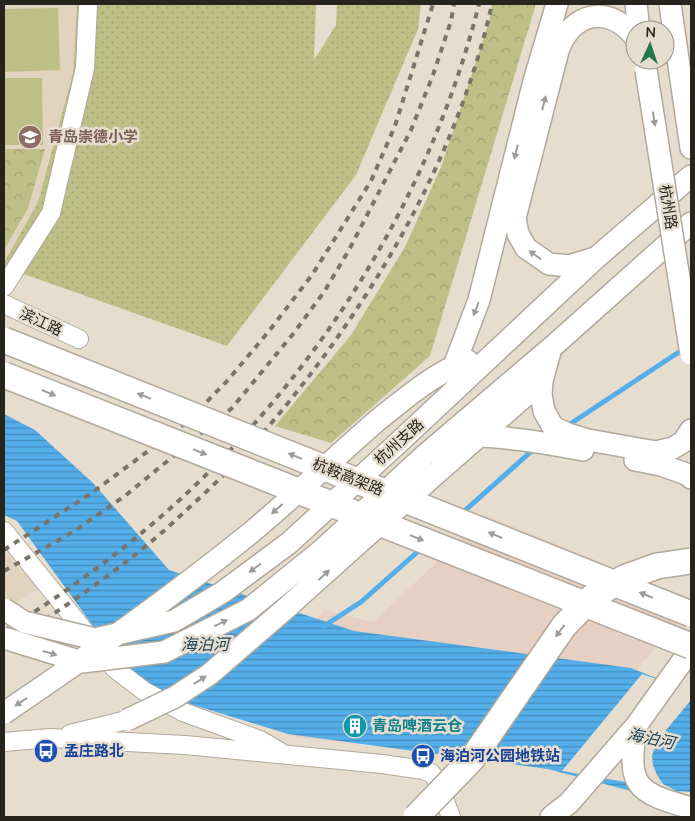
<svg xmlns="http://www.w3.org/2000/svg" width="695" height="821" font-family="'Nunito Sans','Noto Sans SC',sans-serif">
  <defs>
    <pattern id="green-dots" width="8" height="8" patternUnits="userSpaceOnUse" patternTransform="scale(1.25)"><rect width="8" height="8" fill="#bdbf87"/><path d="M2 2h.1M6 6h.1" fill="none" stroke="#a2a474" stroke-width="1.8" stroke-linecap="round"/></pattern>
    <pattern id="forest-crowns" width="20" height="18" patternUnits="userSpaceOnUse" patternTransform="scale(1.25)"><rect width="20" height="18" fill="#bdbf87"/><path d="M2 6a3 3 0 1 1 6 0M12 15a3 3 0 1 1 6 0" fill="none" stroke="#a2a474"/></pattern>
    <pattern id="water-rules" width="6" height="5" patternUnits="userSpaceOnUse" patternTransform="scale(1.25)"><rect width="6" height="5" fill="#53aee9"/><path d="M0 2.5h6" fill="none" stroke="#458dbc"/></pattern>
  </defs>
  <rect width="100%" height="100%" fill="#e7ddcf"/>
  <path fill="#e5d0c3" d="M485,515L691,600V605L558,764L295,737L217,710L325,610L374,622Z"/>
  <path fill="#e2d3be" d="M4,4H77L73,73L38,202L4,263Z
    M4,550L22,572L36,578L41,587L4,610Z"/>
  <path fill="url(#green-dots)" d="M77,4H316L314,60L336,25L337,4H421L418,29L356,175L227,346L4,267V263L38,202L73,73Z"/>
  <path fill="url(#forest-crowns)" d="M492,4H536L430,356L331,443L275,426L351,335L405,247L441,167L490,19Z
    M4,149H45L28,208L4,250Z"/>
  <path fill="#bdbf87" d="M58,8L60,70L4,72V9Z
    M4,78H42L43,145H4Z"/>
  <path fill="url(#water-rules)" d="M4,414L35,430L93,483L169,570L354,631L631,668L691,692V807L548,769L288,734L174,699L125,670L17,521L4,515Z"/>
  <path fill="#e7ddcf" d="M642,674L691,691V700L662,735L655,746L652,756L653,765L657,775L663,784L677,791L691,792V797L677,791L562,771Z"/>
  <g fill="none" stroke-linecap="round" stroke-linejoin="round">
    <path stroke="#53aee9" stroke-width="5" d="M567,426L685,348
      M461,514L535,448
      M324,626L361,602L423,547"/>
    <g stroke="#b2a89b" stroke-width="20">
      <path id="minor" d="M4,287L51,213L85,68L88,4
        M4,304L79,339
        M4,531L114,668L144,691L183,712L260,740L279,751
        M70,734L127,720
        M4,742L50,738L185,745L382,764L423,770L431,773L437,780L451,817"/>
    </g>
    <g stroke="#b2a89b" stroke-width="24">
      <path id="major" d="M636,4L639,30
        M670,4L691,148
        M595,258L569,266L549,264L526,248L518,234L515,218L558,51C571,12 609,4 635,37
        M551,348L542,381L541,395L544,411L553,427L568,434L588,440L656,452L673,448L683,442L691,430
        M454,366L479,300L534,81L557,4
        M379,419C406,398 435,372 468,361
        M477,436C513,437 547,443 583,450
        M397,444L597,257L691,176
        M424,456L551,348L691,223
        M635,460L661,465L689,475L691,478
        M439,471L542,381
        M636,726C627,787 635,792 691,808
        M551,817L569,803L636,726L691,649"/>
    </g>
    <use href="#minor" stroke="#fff" stroke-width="18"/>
    <use href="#major" stroke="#fff" stroke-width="21"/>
    <path stroke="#797369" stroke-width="4" stroke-dasharray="6 6" stroke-linecap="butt" d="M4,550L93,492L187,422L228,380L269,331L312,275L371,181L395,126L433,4
      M4,571L73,532L126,495L232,408L293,334L324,292L349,250L411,130L433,75L451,21L454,4
      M4,631C92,577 176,511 245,434C356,312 439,163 479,4
      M4,645C60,611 117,572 166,529C196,501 228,473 255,442C363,319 456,165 492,4"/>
    <g stroke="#b2a89b" stroke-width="24" stroke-linecap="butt">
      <path id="major-bridge" d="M646,70L691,354
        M4,609L24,622L95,639L174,621L223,592L289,543L397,444
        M4,638L82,662L164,652L248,610L322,550L424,456
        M4,713C87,657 170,598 248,535C293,498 335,457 379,419
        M127,720L175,697L210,674L284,610L439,471"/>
    </g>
    <g stroke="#b2a89b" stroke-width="28" stroke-linecap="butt">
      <path id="highway-bridge" d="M4,340L691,614
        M4,375L691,646
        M416,817L472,759L564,626L591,598L624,578L657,566L691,561"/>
    </g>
    <use href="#major-bridge" stroke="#fff" stroke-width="21"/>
    <use href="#highway-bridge" stroke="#fff" stroke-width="25"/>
  </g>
  <defs><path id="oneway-solid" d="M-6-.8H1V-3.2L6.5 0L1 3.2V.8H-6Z" transform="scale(1.25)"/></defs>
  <g fill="#9e9c9a">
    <use href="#oneway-solid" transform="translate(544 103) rotate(-76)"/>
    <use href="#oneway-solid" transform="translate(654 119) rotate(81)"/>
    <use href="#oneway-solid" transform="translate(516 152) rotate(104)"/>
    <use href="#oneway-solid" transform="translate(535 255) rotate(-145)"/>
    <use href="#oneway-solid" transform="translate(476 309) rotate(111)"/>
    <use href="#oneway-solid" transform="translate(49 393) rotate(22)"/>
    <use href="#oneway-solid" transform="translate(144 396) rotate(-158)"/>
    <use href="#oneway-solid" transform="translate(200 452) rotate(22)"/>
    <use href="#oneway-solid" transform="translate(295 456) rotate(-158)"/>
    <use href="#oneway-solid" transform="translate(277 509) rotate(138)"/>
    <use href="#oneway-solid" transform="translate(495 535) rotate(-158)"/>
    <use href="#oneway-solid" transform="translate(417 538) rotate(22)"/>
    <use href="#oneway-solid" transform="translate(255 568) rotate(143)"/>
    <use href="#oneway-solid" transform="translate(324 575) rotate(-42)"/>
    <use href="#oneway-solid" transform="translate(646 595) rotate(-158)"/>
    <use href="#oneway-solid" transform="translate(221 623) rotate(-27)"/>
    <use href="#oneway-solid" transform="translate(560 631) rotate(126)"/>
    <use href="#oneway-solid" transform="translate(50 653) rotate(16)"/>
    <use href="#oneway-solid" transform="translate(200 680) rotate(-33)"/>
    <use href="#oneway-solid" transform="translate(21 702) rotate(146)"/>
  </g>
  <defs>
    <g id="school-disc" transform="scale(1.25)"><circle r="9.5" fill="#8d6e63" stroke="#e7ddcf"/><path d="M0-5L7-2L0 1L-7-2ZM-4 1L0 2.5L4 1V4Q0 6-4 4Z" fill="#fff"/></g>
    <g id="building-disc" transform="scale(1.25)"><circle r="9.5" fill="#0f9aa8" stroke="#e7ddcf"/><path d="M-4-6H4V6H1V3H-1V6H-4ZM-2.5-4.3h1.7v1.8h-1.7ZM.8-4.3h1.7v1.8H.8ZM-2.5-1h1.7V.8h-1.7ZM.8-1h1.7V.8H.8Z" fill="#fff"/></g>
    <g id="bus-disc" transform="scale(1.25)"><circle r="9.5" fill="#1a4fb4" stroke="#e7ddcf"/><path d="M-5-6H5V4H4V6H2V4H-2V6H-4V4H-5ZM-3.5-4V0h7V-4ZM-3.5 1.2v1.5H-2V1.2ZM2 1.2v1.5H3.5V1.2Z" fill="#fff"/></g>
  </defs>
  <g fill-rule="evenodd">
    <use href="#school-disc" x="30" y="137"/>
    <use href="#building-disc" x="355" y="726"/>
    <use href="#bus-disc" x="46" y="751"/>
    <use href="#bus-disc" x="423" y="756"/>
  </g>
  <g text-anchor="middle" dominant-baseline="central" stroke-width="5" stroke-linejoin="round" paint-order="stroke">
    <g font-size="15" font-weight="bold" fill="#785e54" stroke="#e7ddcf" text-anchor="start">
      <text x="48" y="137">青岛崇德小学</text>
    </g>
    <g font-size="15" fill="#27241e" stroke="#e7ddcf">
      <text transform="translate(668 207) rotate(81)">杭州路</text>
      <text transform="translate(41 322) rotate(25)">滨江路</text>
      <text transform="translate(399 442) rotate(-42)">杭州支路</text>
      <text transform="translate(348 477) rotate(22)">杭鞍高架路</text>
    </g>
    <g font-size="15" font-weight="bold" fill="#0d838f" stroke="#e7ddcf" text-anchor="start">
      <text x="372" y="726">青岛啤酒云仓</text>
    </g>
    <g font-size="15" font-weight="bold" fill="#164399" stroke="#e7ddcf" text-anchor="start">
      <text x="64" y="751">孟庄路北</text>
      <text x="440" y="756">海泊河公园地铁站</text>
    </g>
    <g font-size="16" font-style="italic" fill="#163d55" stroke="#e7ddcf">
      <text x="205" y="645">海泊河</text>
      <text transform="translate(651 739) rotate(12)">海泊河</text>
    </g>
  </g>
  <rect width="695" height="821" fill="none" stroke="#27241e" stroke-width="10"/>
  <g transform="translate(650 45) rotate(3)"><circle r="24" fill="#e7ddcf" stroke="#9a9388"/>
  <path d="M0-4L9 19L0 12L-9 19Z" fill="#23784a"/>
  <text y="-8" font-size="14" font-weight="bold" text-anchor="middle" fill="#27241e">N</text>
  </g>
</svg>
